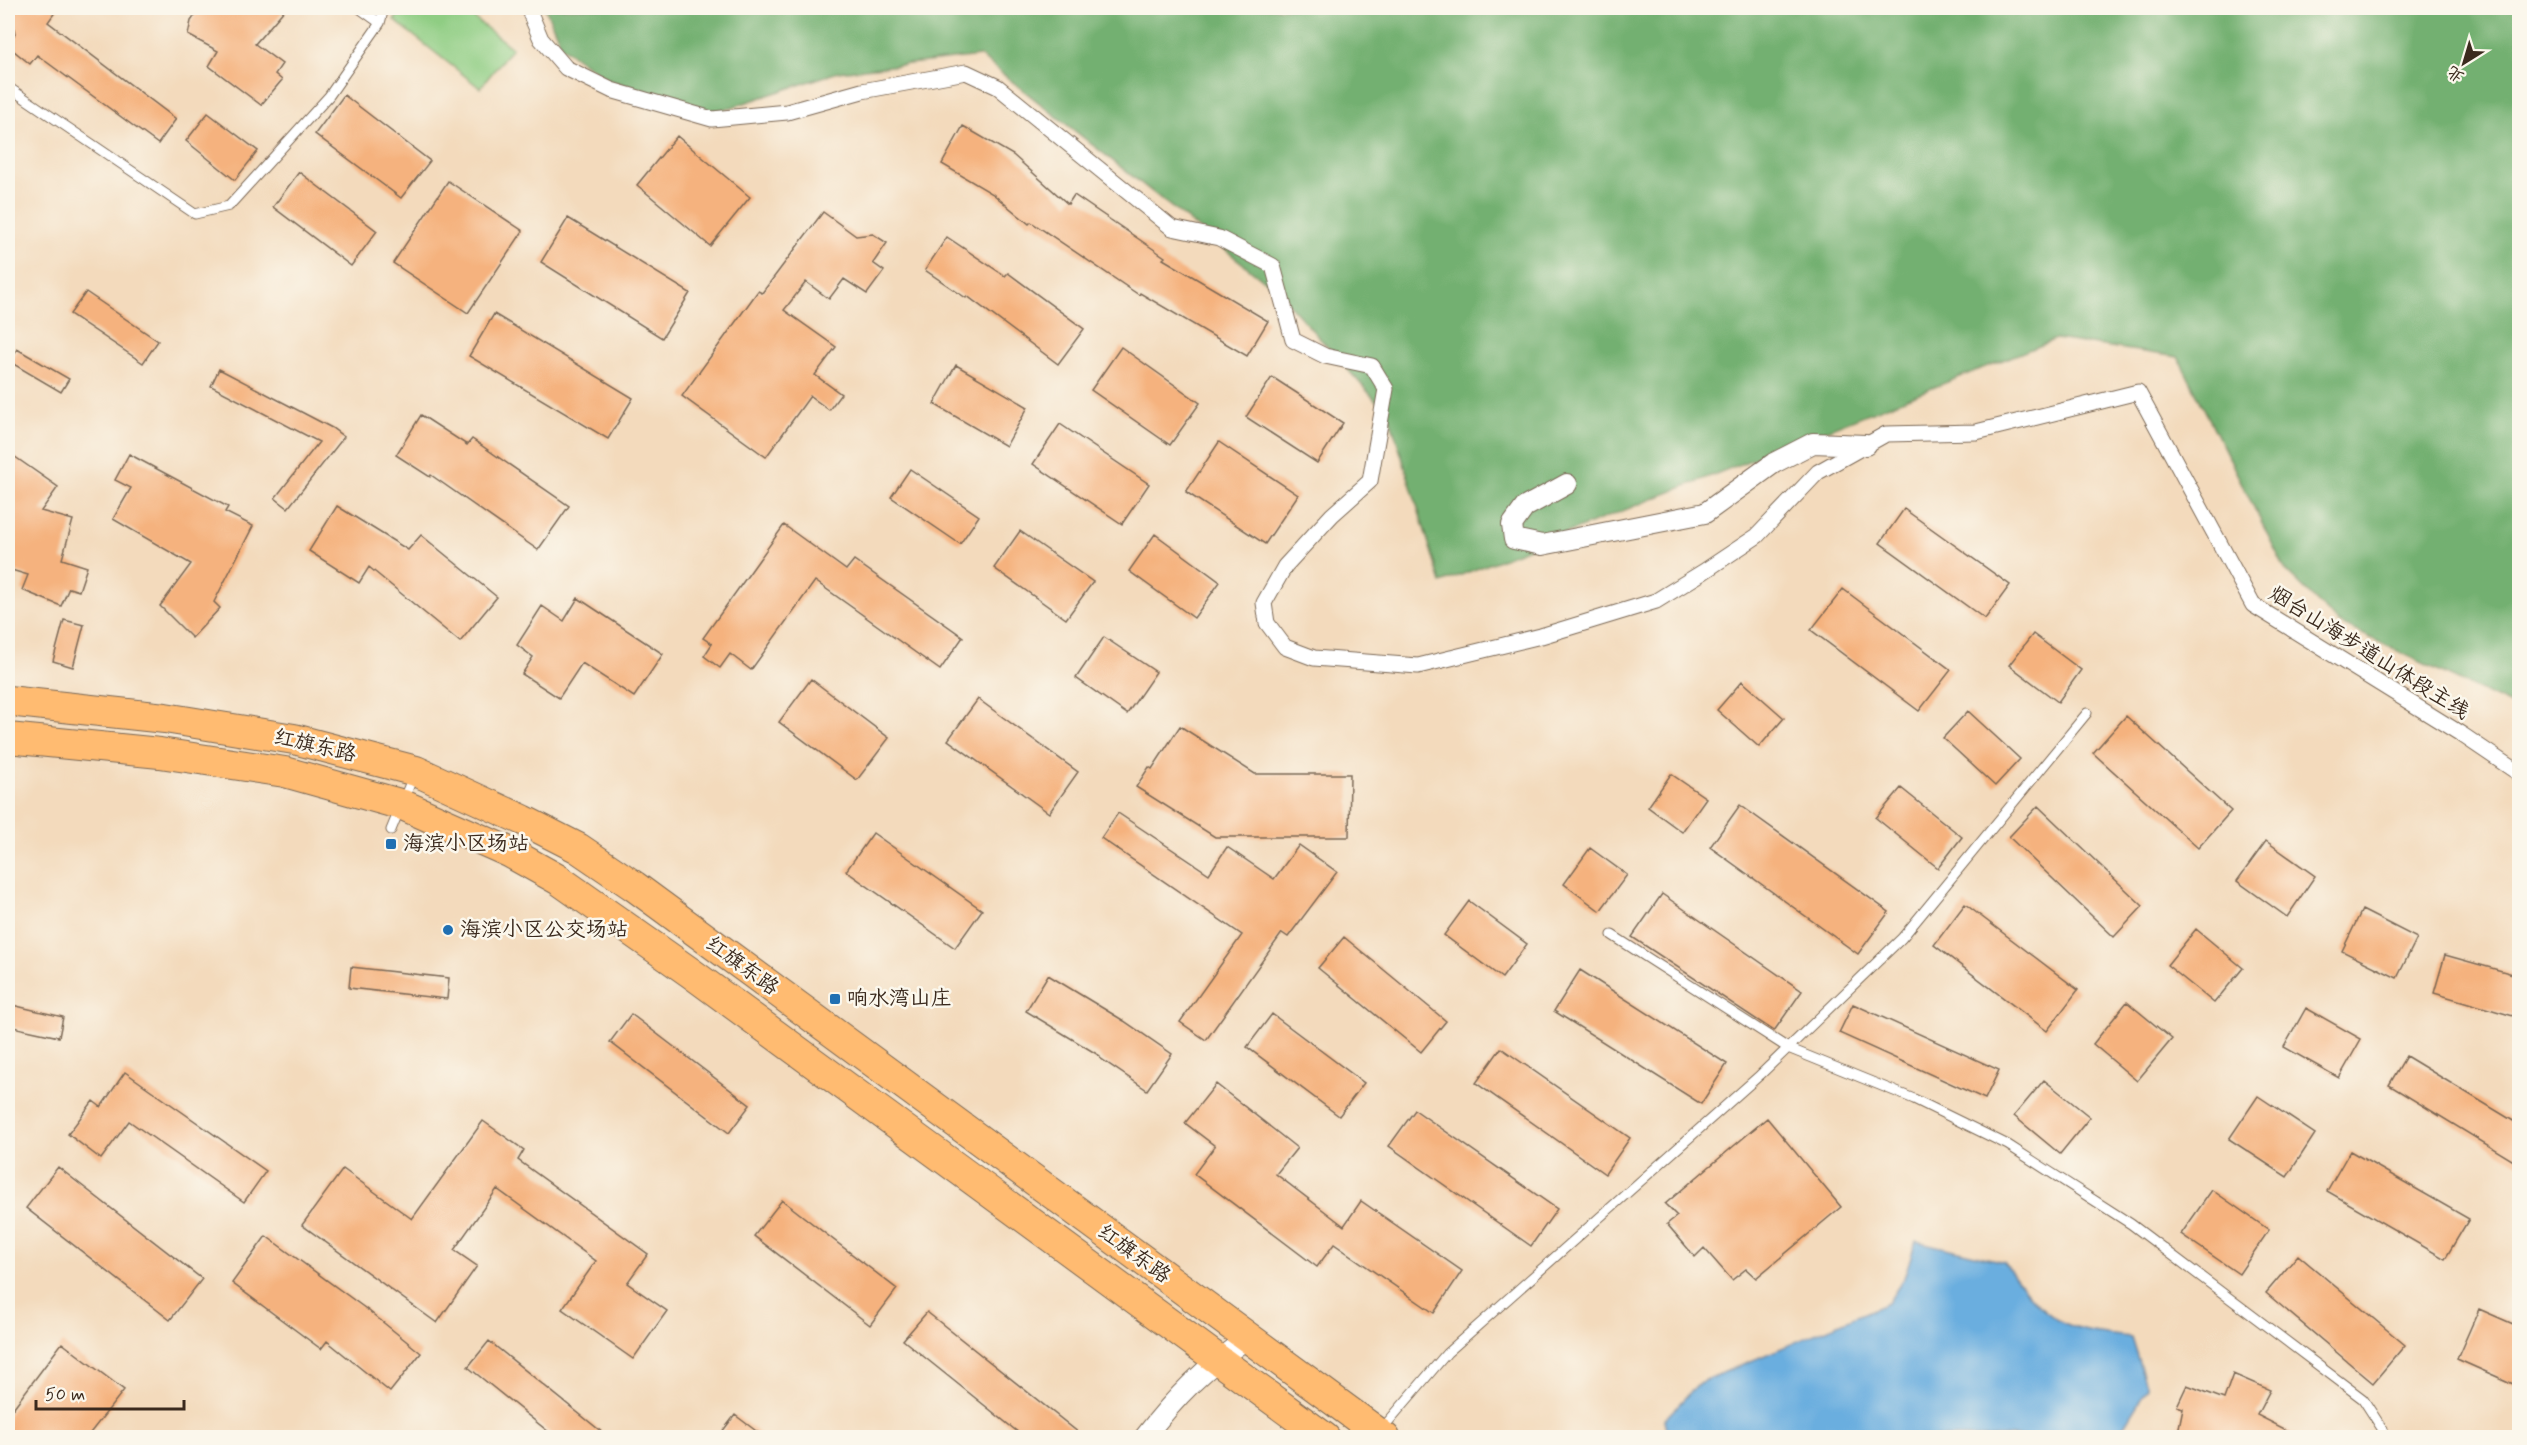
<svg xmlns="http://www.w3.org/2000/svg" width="2527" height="1445" font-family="Mynerve,'LXGW WenKai TC',sans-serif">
  <rect width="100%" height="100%" fill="#fbf7ec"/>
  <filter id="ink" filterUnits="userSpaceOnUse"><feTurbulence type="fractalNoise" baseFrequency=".0167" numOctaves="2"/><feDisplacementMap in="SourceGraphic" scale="12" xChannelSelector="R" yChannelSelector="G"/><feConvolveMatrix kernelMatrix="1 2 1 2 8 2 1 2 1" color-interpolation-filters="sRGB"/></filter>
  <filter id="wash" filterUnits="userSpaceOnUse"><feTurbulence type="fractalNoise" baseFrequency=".008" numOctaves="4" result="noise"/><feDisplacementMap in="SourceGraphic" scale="24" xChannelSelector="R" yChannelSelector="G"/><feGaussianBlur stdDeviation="1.35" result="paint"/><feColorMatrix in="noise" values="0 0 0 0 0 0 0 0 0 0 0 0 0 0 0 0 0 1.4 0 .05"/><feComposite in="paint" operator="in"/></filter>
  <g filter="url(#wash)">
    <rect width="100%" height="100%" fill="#f3dabc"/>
    <path fill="#8fcd83" stroke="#657c50" stroke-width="1.5" d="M405,8H461L512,48L480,88L394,20Z"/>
    <path fill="#73b071" stroke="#576d48" stroke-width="1.5" d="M545,8H2519V709L2339,623L2286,571L2178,357L2056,339L1441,583L1389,415L1275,289L980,56L838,72L717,112L608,80L562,47Z"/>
    <path fill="#6aaedf" stroke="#526c7e" stroke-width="1.5" d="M1916,1241L2004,1262C2019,1282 2035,1307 2058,1320C2079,1333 2107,1334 2131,1337L2147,1388L2117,1437H1668L1664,1420L1699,1383L1888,1303L1904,1278Z"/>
    <g id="blocks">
      <path fill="#f5b27e" d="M11,8H58L48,22L176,119L158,144L37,55L30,64L8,46L15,34Z
        M200,8H286L255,44L282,64L275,74L282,80L261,105L209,66L218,51L188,35L191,21Z
        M344,95L430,161L401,198L315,134Z
        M208,113L258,151L235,180L186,141Z
        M963,126L1013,155L1068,204L1074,195L1165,257L1163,259L1268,321L1247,356L1140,293L1139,295L1031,222L1029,224L993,194L942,164Z
        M677,136L750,197L710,246L637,185Z
        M299,172L377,231L351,266L273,207Z
        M448,181L523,231L468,313L393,263Z
        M823,212L856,236L873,234L887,243L873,263L884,271L867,294L844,279L829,299L806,282L784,310L836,347L815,375L841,394L829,410L810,396L766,457L682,396L758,291L762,293Z
        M568,218L690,293L662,338L541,262Z
        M947,237L1005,276L1008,273L1084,329L1058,364L967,296L966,298L925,270Z
        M86,292L158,341L143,363L70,314Z
        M494,314L633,398L608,439L469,356Z
        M1121,347L1200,403L1170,445L1091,390Z
        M17,349L69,379L61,392L10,362Z
        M956,365L1028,407L1006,446L934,404Z
        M219,369L332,428L344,437L288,508L275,498L319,442L211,386Z
        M1272,377L1343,423L1317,463L1246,417Z
        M421,415L467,445L472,439L569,506L538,550L431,475L430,477L396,455Z
        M1060,424L1149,484L1122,524L1033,464Z
        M1219,442L1298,495L1265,544L1186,492Z
        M8,452L58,487L41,511L73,520L62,559L87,567L79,591L69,588L61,606L22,590L28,575L8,569V556L11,543L8,542Z
        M129,454L228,507L225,512L253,526L214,602L220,608L192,638L160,606L191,564L113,519L131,488L115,480Z
        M910,469L979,516L960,544L891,497Z
        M337,506L408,550L421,535L497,597L460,642L369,567L359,583L309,551Z
        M1904,509L2010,585L1985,619L1880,543Z
        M784,525L846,570L854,560L963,637L940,670L815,581L751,670L730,654L720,668L704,656L712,644L703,638Z
        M1020,531L1093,582L1066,619L994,568Z
        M1155,534L1220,582L1194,618L1129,571Z
        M1843,589L1951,670L1919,711L1811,630Z
        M578,598L663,654L634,697L582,663L559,698L522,674L533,657L517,645L542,606L564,621Z
        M64,620L84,625L73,667L53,661Z
        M2033,634L2081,670L2058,702L2009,665Z
        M1104,637L1156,672L1127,714L1076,678Z
        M811,679L889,738L857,780L779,722Z
        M1742,681L1784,718L1759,747L1717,710Z
        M978,699L1078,772L1049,813L948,740Z
        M1968,711L2020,759L1995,786L1943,738Z
        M2126,716L2231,811L2198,848L2093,753Z
        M1180,726L1255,774H1350L1349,837H1215L1136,787L1149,767L1152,769Z
        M1671,774L1706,798L1682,832L1648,807Z
        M1901,788L1962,837L1938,868L1876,818Z
        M1740,805L1889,912L1858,954L1710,847Z
        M2038,806L2143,906L2114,937L2009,837Z
        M1118,813L1209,874L1227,847L1274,879L1299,845L1337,872L1288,937L1282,933L1206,1040L1180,1022L1242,935L1101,838Z
        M873,833L982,910L955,948L846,871Z
        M2266,841L2315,876L2287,917L2237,881Z
        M1590,848L1627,875L1600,911L1564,884Z
        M1662,894L1802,991L1774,1031L1632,937Z
        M1469,901L1527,944L1502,978L1444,935Z
        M1965,904L2078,990L2047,1031L1934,945Z
        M2362,910L2417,938L2397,978L2342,951Z
        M2196,929L2243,968L2214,1003L2167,965Z
        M1344,937L1446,1021L1421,1052L1318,968Z
        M2445,955L2520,976V1018L2434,993Z
        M351,967L449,978L447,999L349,988Z
        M1580,970L1727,1064L1701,1104L1554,1011Z
        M1048,975L1124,1021L1172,1054L1147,1090L1100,1058V1056L1026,1011Z
        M2127,1002L2172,1039L2137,1081L2093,1044Z
        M8,1004L63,1017L59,1037L8,1026Z
        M1853,1004L1999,1070L1985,1099L1839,1033Z
        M2306,1008L2361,1039L2339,1078L2284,1047Z
        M631,1014L750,1105L729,1133L610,1042Z
        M1272,1014L1364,1083L1339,1116L1247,1047Z
        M1501,1048L1630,1138L1605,1174L1476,1083Z
        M2406,1056L2520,1125V1165L2389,1085Z
        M125,1072L266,1171L244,1202L129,1121L101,1159L68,1134L93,1101L101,1107Z
        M2044,1080L2090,1117L2060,1154L2014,1116Z
        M1216,1084L1297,1148L1276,1174L1344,1226L1361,1201L1462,1271L1434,1313L1334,1244L1317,1267L1194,1174L1215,1146L1185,1123Z
        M2258,1096L2315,1134L2287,1177L2229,1139Z
        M1415,1110L1557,1209L1531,1246L1389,1146Z
        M1767,1118L1841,1207L1756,1278L1746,1269L1732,1280L1704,1248L1695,1257L1667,1224L1677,1216L1665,1204Z
        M483,1121L524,1150L518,1160L648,1254L627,1283L667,1311L633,1359L562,1309L596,1261L497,1189L454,1250L477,1266L437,1323L302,1225L343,1169L412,1219Z
        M2350,1151L2469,1219L2445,1259L2327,1191Z
        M58,1167L202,1279L170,1320L26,1208Z
        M2212,1190L2269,1230L2239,1274L2181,1234Z
        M782,1200L897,1289L870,1325L754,1236Z
        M266,1236L369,1311L421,1353L390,1392L327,1341L321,1349L232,1283Z
        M2298,1255L2405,1345L2373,1383L2266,1293Z
        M2479,1309L2520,1327V1387L2457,1359Z
        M927,1312L1084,1437H1024L903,1340Z
        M489,1341L608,1437H555L468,1367Z
        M62,1343L124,1390L87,1437H8V1415Z
        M2233,1374L2270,1390L2257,1415L2300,1437H2177L2183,1408L2177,1406L2187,1385L2224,1399Z
        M735,1415L764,1437H718Z"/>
    </g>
  </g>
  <g filter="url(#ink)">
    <use href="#blocks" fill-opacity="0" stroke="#7b6855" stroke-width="1.5"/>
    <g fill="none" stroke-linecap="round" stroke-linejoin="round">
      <g stroke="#7b6855" stroke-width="11">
        <path id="service" d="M359,8L380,23
          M8,87L195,214L229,206L329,96L380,23L384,8
          M391,830L414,774
          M1612,935L1788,1048L1914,1099L2008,1145L2131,1224L2363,1399L2383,1430
          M1381,1430L1447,1353L1760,1075L1902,938L2087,713"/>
      </g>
      <g stroke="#7b6855" stroke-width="17">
        <path id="pedestrian" d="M528,8L541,39L566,68L611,90L712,119L787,112L862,91L966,72L998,87L1172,228L1219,238L1273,266L1293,340L1325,356L1372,366L1386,389L1370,481L1332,515L1285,566L1264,603L1267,623L1285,647L1314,658L1418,666L1541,636L1656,601L1703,572L1757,536L1818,472L1886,434L1976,432L2138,392L2253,605L2461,734L2520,774"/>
      </g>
      <g stroke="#7b6855" stroke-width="22">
        <path id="minor" d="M1567,484L1525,507L1512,525L1514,539L1542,545L1705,513L1774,463L1813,443L1866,445
          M1144,1438C1177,1395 1204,1368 1248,1338"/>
      </g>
      <g stroke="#7b6855" stroke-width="32">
        <path id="primary" d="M8,701L165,718L294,739L416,771L523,820L578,848L634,886L1385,1438
          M8,738L160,753L285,772L403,805L509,852L559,880L691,973L1325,1438"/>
      </g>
      <path stroke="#7b6855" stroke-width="4" stroke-dasharray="1.5 4.5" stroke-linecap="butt" d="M2520,115L2518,231L2520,252"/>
      <use href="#service" stroke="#fff" stroke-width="9"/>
      <use href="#pedestrian" stroke="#fff" stroke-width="15"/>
      <use href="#minor" stroke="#fff" stroke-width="20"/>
      <use href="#primary" stroke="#ffbb71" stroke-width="30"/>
    </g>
  </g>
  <g fill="#1f6fb2" stroke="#fbf7ec" stroke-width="2">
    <rect x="385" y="838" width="12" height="12" rx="3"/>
    <circle cx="448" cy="930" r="6"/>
    <rect x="829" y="993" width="12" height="12" rx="3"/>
  </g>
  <g text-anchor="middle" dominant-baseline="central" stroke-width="5" stroke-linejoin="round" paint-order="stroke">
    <g font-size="21" fill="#3b2a1e" stroke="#fbf7ec">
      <text transform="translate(2369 653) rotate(32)">烟台山海步道山体段主线</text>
      <text transform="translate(315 746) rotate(13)">红旗东路</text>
      <text transform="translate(742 966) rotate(36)">红旗东路</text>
      <text transform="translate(1134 1254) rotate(36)">红旗东路</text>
    </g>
    <g font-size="21" fill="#3b2a1e" stroke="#fbf7ec" text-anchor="start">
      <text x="403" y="844">海滨小区场站</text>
      <text x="460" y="930">海滨小区公交场站</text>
      <text x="847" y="999">响水湾山庄</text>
    </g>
  </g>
  <rect width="2527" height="1445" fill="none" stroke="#fbf7ec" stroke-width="30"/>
  <g transform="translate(2464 63) rotate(217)" stroke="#fbf7ec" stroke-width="4.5" paint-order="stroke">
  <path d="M0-4.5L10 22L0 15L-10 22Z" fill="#3b2a1e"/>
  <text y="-9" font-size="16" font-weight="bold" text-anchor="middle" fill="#3b2a1e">北</text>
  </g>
  <path d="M36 1400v9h148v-9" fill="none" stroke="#3b2a1e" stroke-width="3"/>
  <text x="45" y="1400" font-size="18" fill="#3b2a1e" stroke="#fbf7ec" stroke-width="4.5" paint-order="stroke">50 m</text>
</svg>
